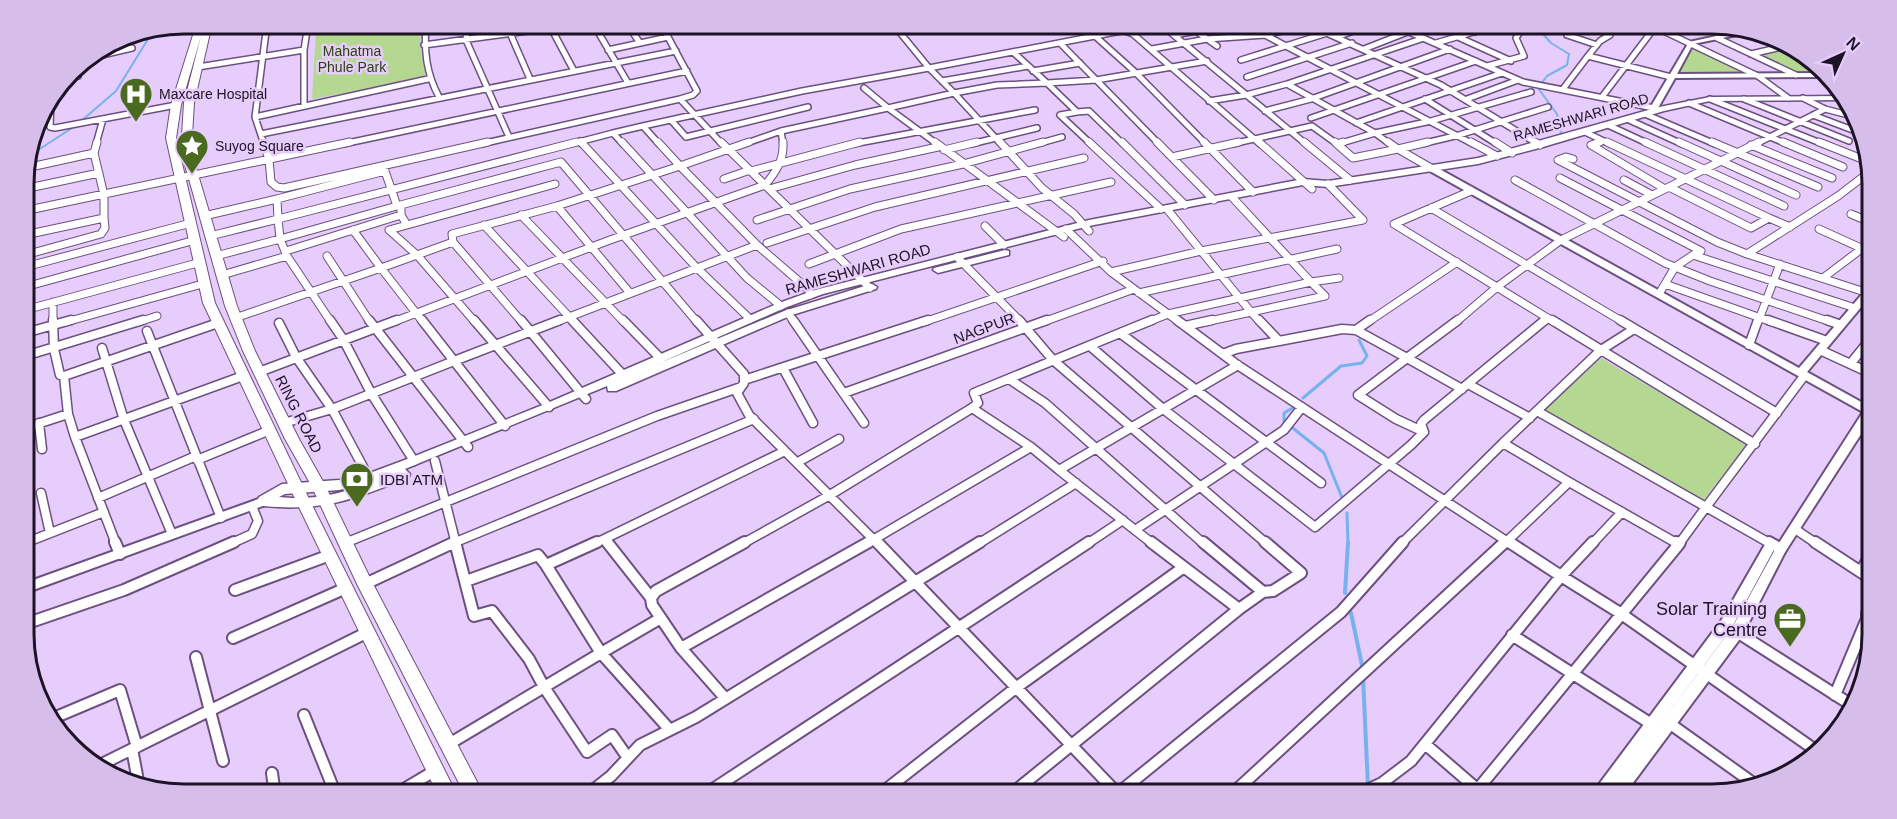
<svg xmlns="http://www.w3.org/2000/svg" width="1897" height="819" font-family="Arial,sans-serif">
  <rect width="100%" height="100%" fill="#e7cdfb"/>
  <path fill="#b4d891" d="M361,24H422L420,45L426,78L312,99L316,30Z
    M1694,47L1751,74L1676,75Z
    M1786,49L1821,72L1797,74L1758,55Z
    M1601,358L1747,444L1702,502L1540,415Z"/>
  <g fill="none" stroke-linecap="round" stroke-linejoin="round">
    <path stroke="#78b2ee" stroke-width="2" d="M1550,24L1543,34L1551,43L1569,54L1567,65L1547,76L1538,88L1557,114L1561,133
      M80,122L116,91L153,31L156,30
      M29,156L75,126"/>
    <path stroke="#78b2ee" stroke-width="3" d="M1303,398L1341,366L1362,363L1367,356L1359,340
      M1296,406L1284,413V421L1324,453L1343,500
      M1347,513L1348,544"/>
    <path stroke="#78b2ee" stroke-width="4" d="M1345,593L1348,542
      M1351,613L1363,670
      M1363,677L1368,787"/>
    <g stroke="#6d5082" stroke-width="8">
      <path id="minor-far3" d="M426,24C424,50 426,73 439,97
        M467,24L466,40L509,137
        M510,24V33L530,79
        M627,24L640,43
        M661,24L697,91L693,95L680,99
        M1107,24L1133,34L1260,144
        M1391,24L1523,82L1654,108
        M1432,24L1447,31
        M1459,24L1475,32
        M1583,24L1610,35L1600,41L1588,56L1671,77
        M594,25L628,83
        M1227,25L1232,24
        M1309,25L1441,85L1538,144
        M550,26L574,71
        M1164,27L1306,144
        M1658,28L1675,24
        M1175,35L1196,31L1217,46
        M1265,35L1473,144
        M1567,35L1597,45
        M1095,36L1135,72L1206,144
        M1337,37L1372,24
        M1458,37L1511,61
        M1717,38L1796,75
        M1060,43L1159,144
        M1436,43L1501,24
        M424,45L550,28L614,24
        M1152,49L1207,39L1265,35L1311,24
        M1364,49L1428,24
        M608,50L668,37
        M1013,52L1047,83L1096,80L1207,61
        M1751,54L1786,46
        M89,58L132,48
        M1241,60L1327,33
        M1487,66L1524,56L1516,38L1523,27L1518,24
        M198,67L304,50
        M1033,71L1080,63
        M1247,77L1352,43
        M68,78L78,76
        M942,81L1028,66
        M864,88L888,108L954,93L1001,144
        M1563,89L1588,56
        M1602,97L1655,27L1758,76L1788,98
        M1803,98L1825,109L1852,116
        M1425,99L1497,144
        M1467,99L1518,80
        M1710,99L1823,144
        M1744,99L1849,141
        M51,100L50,127L55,128L176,105
        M1209,101L1246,95L1287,84
        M1689,103L1787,144
        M304,105V50L308,24
        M1265,111L1311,99L1450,49
        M1077,112L1089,111L1123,144
        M1645,114L1715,144
        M1813,115L1858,132
        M255,117L428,79
        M1311,118L1476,61
        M1627,119L1682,144
        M671,120L686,137L808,107
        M1356,123L1502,73
        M1608,125L1649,144
        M643,126L802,91L929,68L893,24
        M1585,132L1610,144
        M1375,133L1287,84L1424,38
        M261,134L676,51
        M580,141L582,144
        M96,144L103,119
        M264,144L255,117L267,24
        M343,144L687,71
        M481,144L680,99L722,144
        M571,144L613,133
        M623,144L613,133L643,126L659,144
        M744,144L781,131
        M783,144L781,131L888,108L937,144
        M853,144L1035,110
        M971,144L1037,128
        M1037,144L1062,137
        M1091,144L1060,115L1077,112L1047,83L997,85L954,93L929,68L1126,30
        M1232,144L1312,126L1337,144
        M1338,144L1375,133
        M1390,144L1375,133L1431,121L1531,92
        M1421,144L1459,135L1548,107
        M1595,144L1604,141
        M1756,144L1825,109"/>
    </g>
    <g stroke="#6d5082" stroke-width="9">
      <path id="minor-far2" d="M263,142L269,159L271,182L277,187L284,188L488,142
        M581,142L696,267L750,319
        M622,142L747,278L781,306
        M658,142L680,166L749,142
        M721,142L870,288
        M935,142L1064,237
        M1000,142L1042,188L1074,214L1089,231
        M1089,142L1161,209
        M1122,142L1185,205
        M1157,142L1214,200
        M1204,142L1253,192
        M1259,142L1312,189
        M1304,142L1350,180
        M1335,142L1337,144
        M1343,142L1337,144L1353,158L1398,149L1431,168
        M1388,142L1398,149L1428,142
        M1471,142L1497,156
        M1495,142L1512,153
        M1535,142L1540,145
        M1600,142L1591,145L1665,189
        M1607,142L1769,218
        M1645,142L1784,206
        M1679,142L1796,195
        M1712,142L1818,187
        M1783,142L1843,167
        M1819,142L1872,163
        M1751,145L1832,178
        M944,150L977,142
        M1172,157L1239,142
        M1573,159L1566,157L1558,160L1717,242L1747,254
        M26,168L94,153
        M751,171L860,142
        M1560,178L1701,251L1693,255
        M724,179L750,170
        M1515,180L1665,263L1710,281L1831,322
        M1624,180L1652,195
        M1669,187L1759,142
        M24,189L99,173
        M769,189L855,165L938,147
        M1471,191L1394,224L1554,322
        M277,199L385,171L397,206L561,162L697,322
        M401,205V215L407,225L389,230L417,255L475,322
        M557,206L630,293
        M1431,208L1623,322
        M1167,209L1251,312L1205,322
        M24,211L350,142
        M1851,214L1872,223
        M521,215L624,322
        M204,216L277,199L278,219L577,142
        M757,220L850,189L963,164L1043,142
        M407,225L555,184
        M484,225L574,322
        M985,226L1004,245
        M1066,229L1111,272L1179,322
        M1819,229L1872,253
        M25,235L104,218V195L94,153L97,142
        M210,236L278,219L280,239L397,206
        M453,242L522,322
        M767,243L875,207L1084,158
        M757,245L809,290L810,295
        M286,251L401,215
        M25,255L101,234L105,228L104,218
        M216,256L280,239L287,256
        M327,256L370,322
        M957,257L1021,322
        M809,264L901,229L1111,182
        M25,267L191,223
        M1111,272L1201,251L1363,220L1328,184
        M222,275L287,256L331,322
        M1823,278L1872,241
        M1311,282L1339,278
        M1665,284L1772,322
        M25,287L195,240
        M1139,293L1337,249
        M1868,293L1747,254L1838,196L1872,170
        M1659,294L1675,267L1693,255L1855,308
        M1863,299L1872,303
        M53,302V322
        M25,310L201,262
        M1251,312L1325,296L1311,282
        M1251,312L1260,322
        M788,313L794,322
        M235,318L381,268L353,230
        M66,322L206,283
        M138,322L157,316
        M393,322L610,240L765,185C776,172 784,160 783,142
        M423,322L381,268L453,242L452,234L557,206L680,166L757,245
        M556,322L757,245
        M924,322L1103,261
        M1043,322L1134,289
        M1148,322L1168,314L1311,282L1232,197
        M1368,322L1457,262
        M1456,322L1497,287L1561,240L1669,187L1751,228L1769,218L1790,227
        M1543,322L1548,318
        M1758,322L1780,264"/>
    </g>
    <g stroke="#6d5082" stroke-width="11">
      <path id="minor-far1" d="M53,320L54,349L60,375L64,376L68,414L75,437
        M330,320L343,339L371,393L414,461
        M369,320L468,447
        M422,320L454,361L560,320
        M474,320L549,407
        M521,320L586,399
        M572,320L623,375
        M623,320L661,359
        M696,320L744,374V383L737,393L749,415L878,544
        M793,320L864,423
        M1019,320L1053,360L1267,544
        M1152,320L1120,333L1321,483
        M1177,320L1236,364L1511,544
        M1552,320L1755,444
        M1620,320L1777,413
        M1768,320L1827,341
        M1827,320L1841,325
        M279,323L296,357L332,409L454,361L505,426
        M1185,326L1212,320
        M1356,330L1370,320
        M147,331L221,518
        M25,333L71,320
        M1279,341L1342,329L1356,330L1407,358L1458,320
        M1749,345L1758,320
        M102,348L124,420L172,534
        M1820,350L1872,374
        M1223,354L1236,349L1279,341L1259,320
        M25,356L143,320
        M1851,363L1872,337
        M783,368L813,423
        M259,372L397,320
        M64,376L218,323
        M1009,379L1045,403L1204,544
        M744,380L928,320
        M1468,384L1530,418
        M844,393L1047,320
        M1302,407L1284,430L1234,464L1315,527L1411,445L1424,432L1421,424L1424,420L1545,320
        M972,408L978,403L974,393L1120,333
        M1537,411L1706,507L1679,544
        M39,423L42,449
        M284,423L332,409L369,478
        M25,428L68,414
        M1424,432L1396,419L1358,395L1407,358L1462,389
        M1031,447L1059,470L1238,365
        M197,460L270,430
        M435,461L456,544
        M798,462L839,439
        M1059,470L1135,530L1234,464L1162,408L1090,346
        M1569,482L1678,544
        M41,493L50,533
        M98,498L196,456
        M1795,529L1817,544
        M1135,530L1153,544
        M605,539L609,544
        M25,543L104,512
        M345,543L657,416L741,387
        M116,544L75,437L243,376
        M230,544L252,534L258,521L252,506
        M451,544L754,419
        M594,544L785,451
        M742,544L830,495L972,408
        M866,544L1031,447L972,408
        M978,544L1076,483
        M1087,544L1123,520
        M1401,544L1503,443
        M1504,544L1569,482L1503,443L1601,350L1634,329
        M1592,544L1622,512
        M1771,544L1706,507L1804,376"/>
    </g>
    <g stroke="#6d5082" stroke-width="14">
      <path id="minor" d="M115,542L120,554
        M455,542L474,616L492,611L529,659L544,687L587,752L612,735L628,758
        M597,542L546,565L601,653L661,618
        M607,542L651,598
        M745,542L656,591L651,598L652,605L681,648L869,542
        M877,542L1119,795
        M1151,542L1239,609L1263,592L1203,542
        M1509,542L1561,576L1593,542
        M1676,542L1679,544L1680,542
        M1769,542L1781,549
        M1815,542L1873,580
        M25,543L27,542
        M345,543L347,542
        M1861,572L1873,550
        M466,581L538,555L546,565
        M365,584L455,542
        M235,590L330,555
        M1263,592L1273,591L1301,573L1265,542
        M1873,598C1866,612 1864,618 1873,631
        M25,624L124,590L234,542
        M1737,632L1853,706
        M1512,635L1656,727
        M233,638L346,588
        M681,648L725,698
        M196,657L223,761
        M1835,695L1866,621
        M304,715L336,795
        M1669,723L1753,783
        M60,735L56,717L120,690L137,747
        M449,744L601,653L670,730
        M1425,744L1477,789
        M132,749L139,786
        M100,765L368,632
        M272,773L275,795
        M394,795L436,770
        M587,795L611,776L640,745L696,717L980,542
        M704,795L1089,542
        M828,795L838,791L845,795
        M879,795L1017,687L1184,567
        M1010,795L1239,609
        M1116,795L1341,612L1403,542
        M1231,795L1505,542
        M1356,795L1382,783L1411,761L1561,576L1620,613L1818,752
        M1473,795L1679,544"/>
    </g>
    <g stroke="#6d5082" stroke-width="4">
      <path id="tertiary" d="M1744,30L1752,32L1693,44L1677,74L1822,73L1827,77L1675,78L1658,108L1659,111L1652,113L1650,108L1689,42Z
        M1428,166H1434L1799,368L1869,286L1872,285V294L1807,372L1872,408V417L1785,552L1742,636L1624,795H1608L1609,792L1607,795H1591L1721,621L1767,541L1771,539L1775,541L1777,544L1731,629L1651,736L1732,628L1777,546L1863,412L1428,170Z
        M264,497L268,498L270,501L268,504L25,593V583Z"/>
    </g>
    <g stroke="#6d5082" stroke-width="3">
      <path id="secondary" d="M1843,96L1845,100L1710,101L1664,111L1543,147L1478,164L1328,187L1303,185L1089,226L823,294L787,307L655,365L784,311L868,285L872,284L877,287L876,289L792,315L616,391H608L607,386L405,469L410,474L409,477C356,499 322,512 264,506L259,505L257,501L259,497L282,484L339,480L367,474L410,458L545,404L779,303L815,290L1089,220L1303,179L1328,181L1478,158L1659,107L1710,97ZM372,482C342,494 311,501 279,497L285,494L339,490Z
        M1005,250L1009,251V255L938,273L933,270L934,268Z"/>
    </g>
    <g stroke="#6d5082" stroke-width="2">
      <path id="trunk" d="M204,24H212L194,103L191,151L237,306L255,351L299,439L325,485L372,582L484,795H465L357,584L311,485L285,439L243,351L225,306L181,151L184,103L201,36L181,105L176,138L215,303L311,503L457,795H438L297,503L203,303L166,138L171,105L193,35L197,32L201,35Z"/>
    </g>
    <use href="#minor-far3" stroke="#fff" stroke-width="5"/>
    <use href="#minor-far2" stroke="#fff" stroke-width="7"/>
    <use href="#minor-far1" stroke="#fff" stroke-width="8"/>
    <use href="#minor" stroke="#fff" stroke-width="10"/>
    <use href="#tertiary" fill="#fff" fill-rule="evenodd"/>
    <use href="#secondary" fill="#fff" fill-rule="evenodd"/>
    <use href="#trunk" fill="#fff" fill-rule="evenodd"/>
  </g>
  <defs>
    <g id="hospital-pin" transform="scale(1.725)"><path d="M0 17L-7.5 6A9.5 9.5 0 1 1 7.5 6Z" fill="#4a6a20" stroke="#e7cdfb"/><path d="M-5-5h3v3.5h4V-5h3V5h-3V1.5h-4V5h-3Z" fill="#fff"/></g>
    <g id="sight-pin" transform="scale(1.725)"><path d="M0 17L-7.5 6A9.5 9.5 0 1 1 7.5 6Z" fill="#4a6a20" stroke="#e7cdfb"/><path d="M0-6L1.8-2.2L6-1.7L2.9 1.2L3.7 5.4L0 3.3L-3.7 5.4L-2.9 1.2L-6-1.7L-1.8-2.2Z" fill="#fff"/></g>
    <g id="bank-pin" transform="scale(1.725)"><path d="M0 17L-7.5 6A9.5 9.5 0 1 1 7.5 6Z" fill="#4a6a20" stroke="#e7cdfb"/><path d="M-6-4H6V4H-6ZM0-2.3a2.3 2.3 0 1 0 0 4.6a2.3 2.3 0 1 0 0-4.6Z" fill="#fff"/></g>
    <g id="office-pin" transform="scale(1.725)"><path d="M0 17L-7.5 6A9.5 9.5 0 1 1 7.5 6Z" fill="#4a6a20" stroke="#e7cdfb"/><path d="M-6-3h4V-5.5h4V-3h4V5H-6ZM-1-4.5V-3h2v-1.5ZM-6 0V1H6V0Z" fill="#fff"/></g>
  </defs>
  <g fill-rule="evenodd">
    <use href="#hospital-pin" x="136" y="94"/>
    <use href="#sight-pin" x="192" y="146"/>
    <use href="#bank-pin" x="357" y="479"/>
    <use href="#office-pin" x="1790" y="619"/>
  </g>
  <g text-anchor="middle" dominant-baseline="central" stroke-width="5" stroke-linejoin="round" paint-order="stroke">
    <g font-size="14" fill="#2c420e" stroke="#e7cdfb">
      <text x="352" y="51">Mahatma<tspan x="352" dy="16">Phule Park</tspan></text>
    </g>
    <g font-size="14" fill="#1e1226" stroke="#e7cdfb" text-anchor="start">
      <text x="159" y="94">Maxcare Hospital</text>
      <text x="215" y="146">Suyog Square</text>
    </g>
    <g font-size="14" fill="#1e1226" stroke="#e7cdfb">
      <text transform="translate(1581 117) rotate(-16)">RAMESHWARI ROAD</text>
    </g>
    <g font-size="15" fill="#1e1226" stroke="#e7cdfb">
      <text transform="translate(858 269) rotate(-16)">RAMESHWARI ROAD</text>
      <text transform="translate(984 328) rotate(-20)">NAGPUR</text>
      <text transform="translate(299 414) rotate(63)">RING ROAD</text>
    </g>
    <g font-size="15" fill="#1e1226" stroke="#e7cdfb" text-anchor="start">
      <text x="380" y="479">IDBI ATM</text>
    </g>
    <g font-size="18" fill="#1e1226" stroke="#e7cdfb" text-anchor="end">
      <text x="1767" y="609">Solar Training<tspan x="1767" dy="21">Centre</tspan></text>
    </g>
  </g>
  <path d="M0 0H1897V819H0ZM184 34H1712A150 150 0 0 1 1862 184V634A150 150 0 0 1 1712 784H184A150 150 0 0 1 34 634V184A150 150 0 0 1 184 34Z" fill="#d7beea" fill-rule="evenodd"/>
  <path fill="none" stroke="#1e1226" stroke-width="3" d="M184 34H1712A150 150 0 0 1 1862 184V634A150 150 0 0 1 1712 784H184A150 150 0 0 1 34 634V184A150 150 0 0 1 184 34Z"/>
  <g transform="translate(1843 54) rotate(45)" stroke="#e7cdfb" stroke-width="4.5" paint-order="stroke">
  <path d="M0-4.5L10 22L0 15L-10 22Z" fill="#1e1226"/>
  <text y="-9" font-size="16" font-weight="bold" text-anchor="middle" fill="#1e1226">N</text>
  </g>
</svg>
